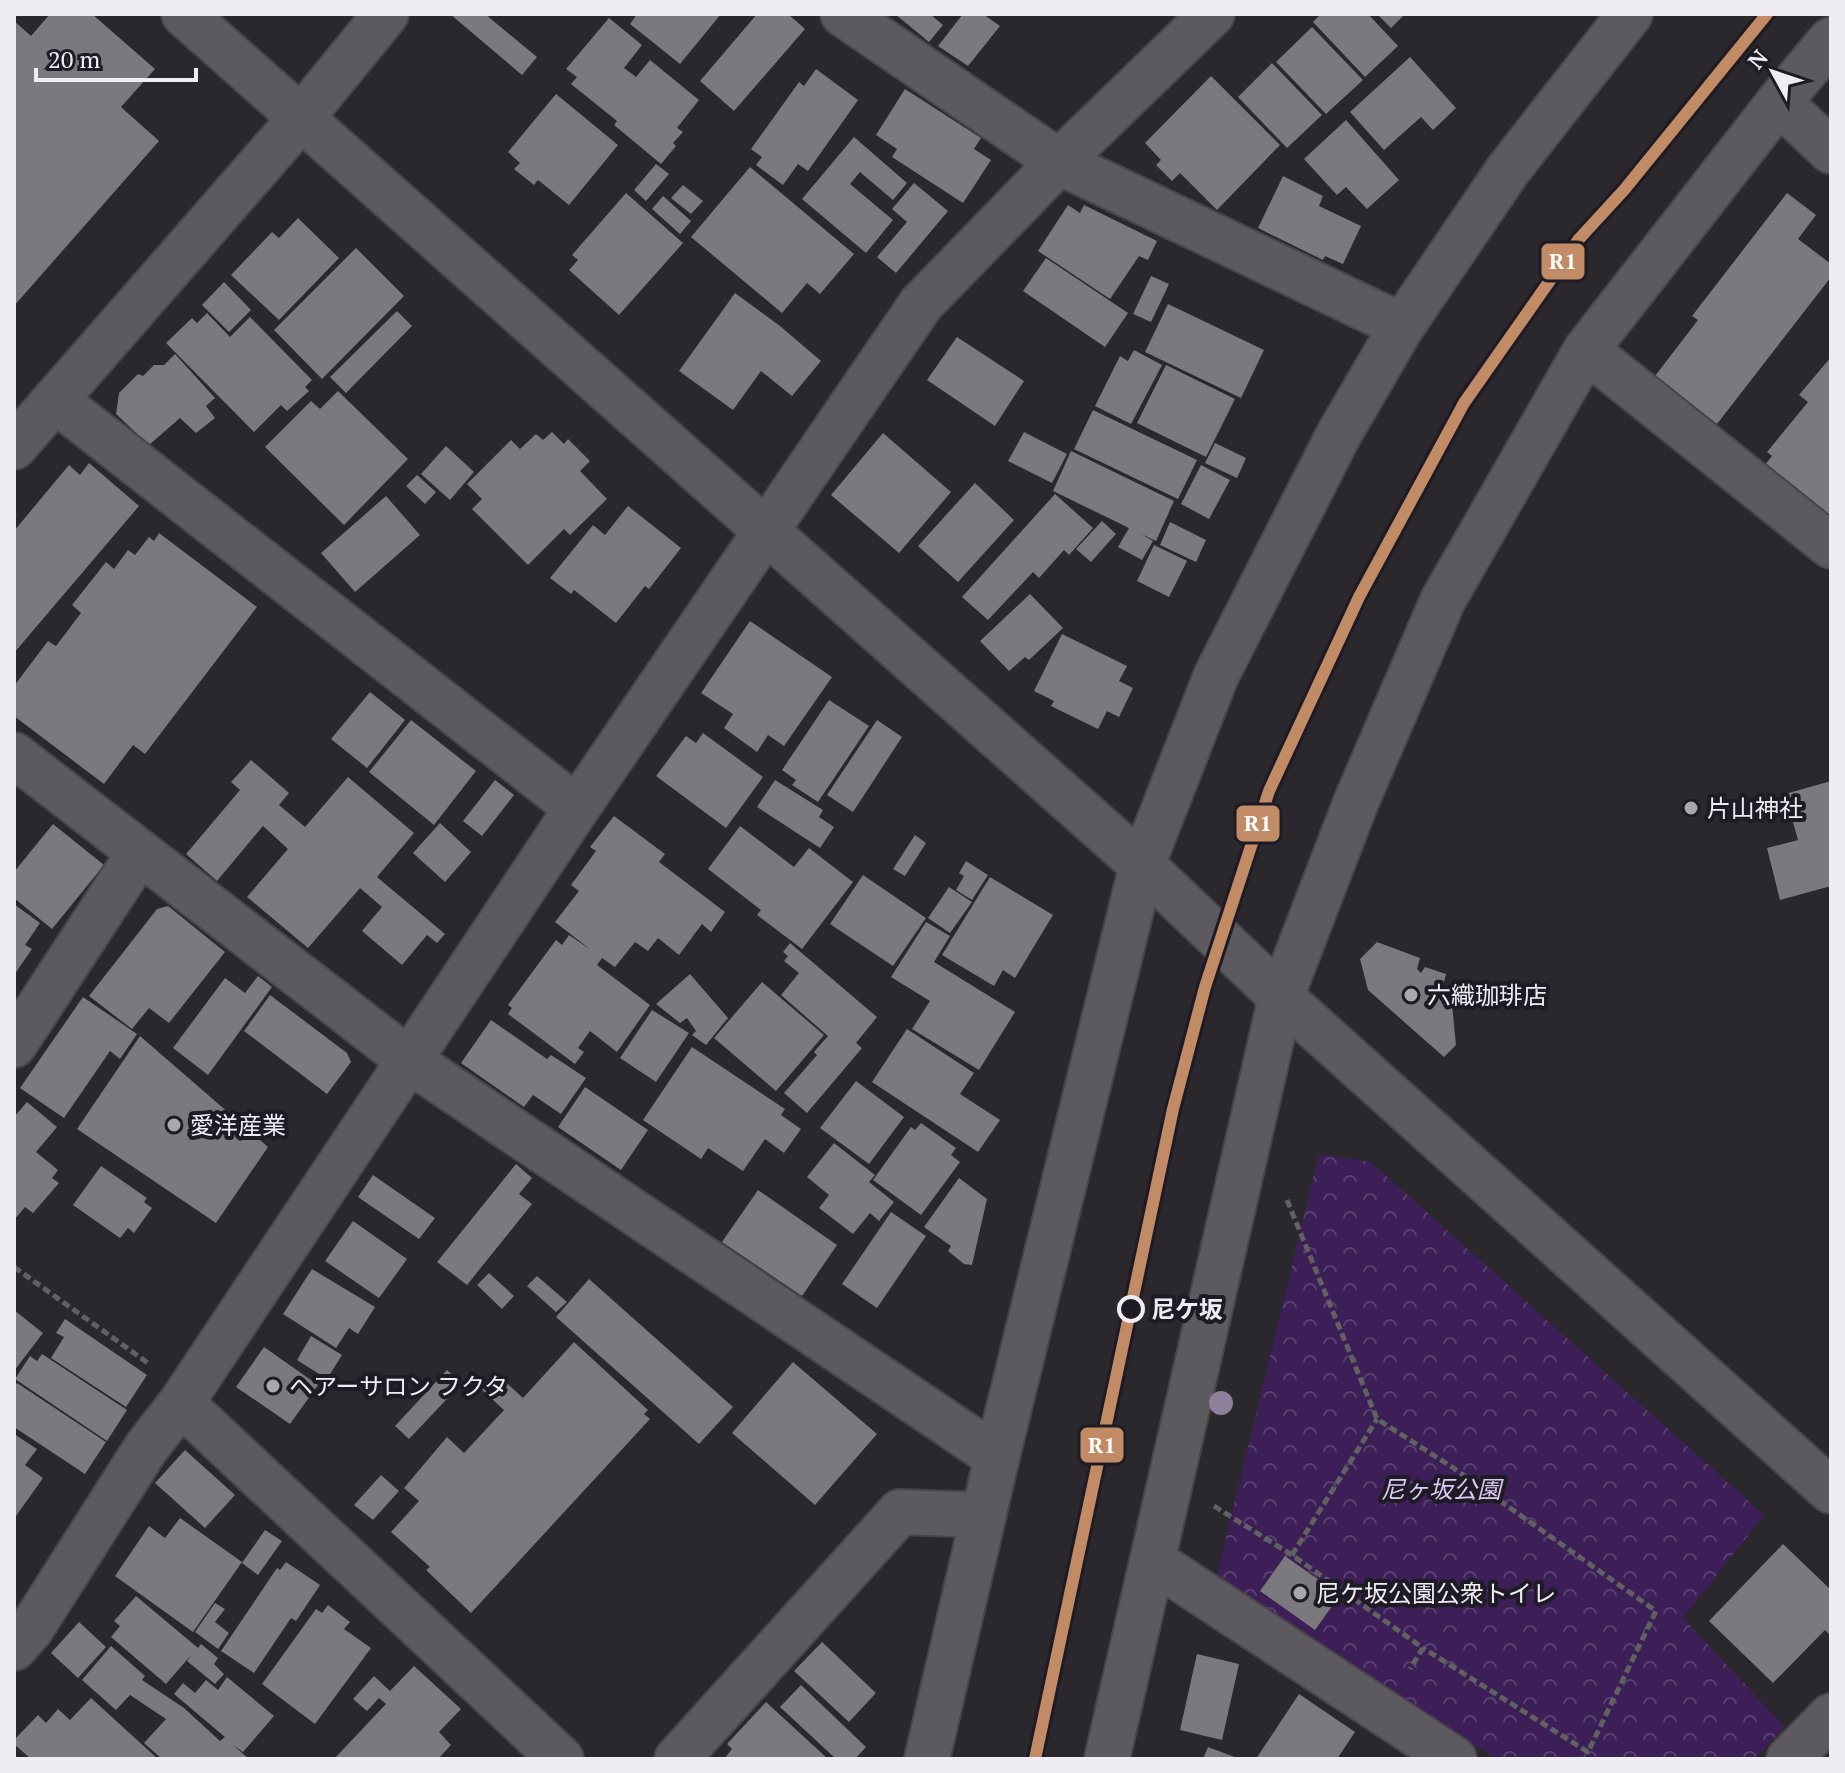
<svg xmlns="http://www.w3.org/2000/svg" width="1845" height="1773" font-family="'PT Serif','Noto Sans JP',serif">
  <defs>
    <pattern id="park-crowns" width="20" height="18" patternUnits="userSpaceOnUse" patternTransform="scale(2)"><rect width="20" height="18" fill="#3c1f57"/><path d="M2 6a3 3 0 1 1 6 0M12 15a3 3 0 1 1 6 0" fill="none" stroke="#584070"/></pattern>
  </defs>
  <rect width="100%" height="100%" fill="#2a272d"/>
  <path fill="url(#park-crowns)" d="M1319,1154L1371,1162L1764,1515L1683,1618L1785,1727L1755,1759H1496L1217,1575Z"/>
  <path fill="#7b797e" d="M50,14H92L155,69L121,107L159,141L14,306V21L31,36Z
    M450,14H485L537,57L522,75Z
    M637,14H721L680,64L630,24Z
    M757,14H788L805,29L734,111L700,81Z
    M895,14H930L943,25L929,42Z
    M963,14H983L1000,26L968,66L938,46Z
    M1321,14H1368L1398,46L1365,77L1313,22Z
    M1377,14H1405L1391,28Z
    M609,18L642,45L624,68L636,77L650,60L699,100L677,128L683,132L673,143L676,146L661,164L614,125L617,121L571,84L577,77L566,69Z
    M1312,27L1363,80L1326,114L1276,62Z
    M1410,57L1456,108L1433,130L1421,117L1384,150L1350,112Z
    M1272,63L1322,115L1287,148L1238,97Z
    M816,69L858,100L808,171L798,164L783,185L756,165L762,157L751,149L799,82L804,86Z
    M1211,76L1280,145L1217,210L1180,173L1172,181L1156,165L1161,160L1145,143Z
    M905,89L981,138L974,149L991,160L963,203L892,157L897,149L876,135Z
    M556,94L618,145L569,205L538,180L534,185L514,169L520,163L508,152Z
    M1346,120L1399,180L1367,209L1346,187L1337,195L1304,159Z
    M854,137L907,183L893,200L860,172L850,184L893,220L866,253L802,199Z
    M656,164L669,174L646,201L634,190Z
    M750,167L854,254L820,294L807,283L782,313L691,237Z
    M1283,176L1323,196L1319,206L1361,226L1343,264L1325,256L1323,260L1258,228Z
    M914,183L948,211L896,273L877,257L907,222L892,209Z
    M683,185L703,201L691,214L671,198Z
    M626,193L683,243L619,315L569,270L578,260L572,255Z
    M1787,193L1816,215L1798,239L1831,264V277L1717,424L1655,376L1698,320L1692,316Z
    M663,196L691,221L680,234L652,209Z
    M1068,205L1080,213L1084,205L1157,241L1148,260L1139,256L1110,299L1038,251Z
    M298,218L339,258L279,320L231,275L272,232L279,238Z
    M356,248L404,296L322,379L274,330Z
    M1046,258L1128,313L1105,347L1023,291Z
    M1151,276L1169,284L1151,322L1133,314Z
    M224,282L251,310L229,332L202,305Z
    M735,293L780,326L821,361L792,396L761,371L733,410L679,371Z
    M1168,304L1264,350L1241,398L1145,352Z
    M397,311L412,326L346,393L330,377Z
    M207,313L230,337L250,317L312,380L305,387L309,391L287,411L281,405L254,432L166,343L192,318L197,323Z
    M957,337L1024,381L995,426L927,380Z
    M1134,350L1162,365L1131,424L1095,406L1120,356L1128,361Z
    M175,354L215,398L206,406L215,418L196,433L180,418L149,445L116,414L119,393L138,374L143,376L154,365H164Z
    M1831,357V519L1764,466L1772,456L1767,452L1808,402L1799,395Z
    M1166,365L1235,399L1206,457L1137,423Z
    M338,391L408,459L344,525L265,447L311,401L320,409Z
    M1093,410L1197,460L1178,499L1074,449Z
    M552,432L564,444L568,439L590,461L580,471L607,499L570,535L564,529L528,565L472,509L482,499L467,484L511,440L520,449L536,434L543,440Z
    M1024,432L1067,454L1052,483L1008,461Z
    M883,433L951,492L899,553L831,495Z
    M1215,443L1246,458L1237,478L1205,463Z
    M446,446L474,472L450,500L421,474Z
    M1071,451L1174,501L1156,541L1141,534L1153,541L1142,560L1118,547L1129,528L1053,491Z
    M89,463L139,506L14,653V531L69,465L80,475Z
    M1201,465L1230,480L1209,519L1181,504Z
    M417,475L436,492L425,504L406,486Z
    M975,483L1014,520L958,582L918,546Z
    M1055,494L1093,528L1069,555L1064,550L1039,578L1033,572L988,620L962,597Z
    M386,496L420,535L355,592L321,553Z
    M628,506L681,548L649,589L645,586L616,623L574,590L571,594L550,578L593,525L605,535Z
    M1102,521L1116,534L1091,562L1076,549Z
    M1170,522L1206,540L1196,562L1160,545Z
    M159,533L257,607L145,754L133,745L104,784L14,716V686L48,641L56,646L81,613L72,605L106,562L114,569L128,550L135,555L149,537L154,541Z
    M1154,545L1187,561L1169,597L1137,581Z
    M1030,594L1063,628L1029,660L1025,657L1009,671L980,641Z
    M750,621L832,677L784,746L768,735L757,752L724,728L733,714L701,693Z
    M1062,634L1127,666L1119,681L1133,688L1119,717L1107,711L1098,729L1051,706L1054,701L1034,691Z
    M370,692L405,720L367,768L331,739Z
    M829,700L869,726L818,802L792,785L796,780L782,770Z
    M411,720L476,771L434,825L369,772Z
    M877,720L902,737L853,812L827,795Z
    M703,733L763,777L726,828L656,776L686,736L696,743Z
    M251,760L289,793L279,805L305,827L348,777L414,833L377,877L445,934L437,943L427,935L402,965L362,931L382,907L360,888L308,948L247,897L288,849L263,826L217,881L186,854L240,790L231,782Z
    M495,780L514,795L482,836L463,821Z
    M775,780L823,810L819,817L834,827L820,848L757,807Z
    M1831,781V886L1780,900L1767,848L1798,840L1785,794Z
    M614,816L665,854L659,862L725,912L711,932L702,924L679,955L658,938L648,951L635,942L615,967L602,958L597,965L650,1005L617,1052L590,1031L578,1048L584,1052L575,1064L508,1014L512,1008L508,1005L556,940L562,945L569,935L591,950L555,922L579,891L571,885L596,851L590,847Z
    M440,823L471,852L445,882L413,853Z
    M53,824L104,865L52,929L14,898V872Z
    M740,826L794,867L809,848L853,882L802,949L757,915L761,910L708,869Z
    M915,835L926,843L905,876L893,869Z
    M966,861L988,875L972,900L956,890L964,876L959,873Z
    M863,875L926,918L893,966L830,924Z
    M990,877L1053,915L1015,978L1003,970L994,986L942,955Z
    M949,887L972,902L950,933L928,918Z
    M14,904L40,923L25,945L32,949L14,975Z
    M168,906L225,952L169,1023L149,1008L132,1029L89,996L157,909Z
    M926,922L950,936L934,962L1015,1012L979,1070L912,1029L930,1001L891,977Z
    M1377,942L1420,958L1417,969L1421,973L1425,967L1446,974L1443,986L1451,993L1456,1045L1444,1057L1368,990L1360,959Z
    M790,943L877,1017L856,1043L862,1048L807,1113L784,1093L817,1055L814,1052L828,1036L781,995L799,973L784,961L788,956L783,952Z
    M690,974L728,1018L706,1045L692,1035L696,1031L687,1018L680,1023L656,1004Z
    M258,976L272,987L208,1075L173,1048L225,978L245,993Z
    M762,982L824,1035L776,1091L714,1038Z
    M270,995L347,1053L351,1062L327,1094L244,1031Z
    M83,997L137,1034L120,1059L110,1051L64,1118L20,1088Z
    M652,1010L689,1033L656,1082L620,1058Z
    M491,1020L547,1059L551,1055L586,1078L561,1114L533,1095L524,1107L461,1063Z
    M907,1029L974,1073L960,1094L1000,1120L978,1152L872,1082Z
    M140,1036L268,1147L216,1223L77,1129Z
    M692,1047L785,1109L781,1115L801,1129L784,1153L765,1139L743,1171L708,1148L701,1159L643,1120Z
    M856,1081L904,1117L869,1164L820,1128Z
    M585,1087L648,1130L621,1170L558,1127Z
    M27,1102L57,1127L36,1152L58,1170L52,1178L59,1183L33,1213L25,1207L14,1220V1117Z
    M921,1123L956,1148L951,1155L960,1162L921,1215L873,1180L911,1127L915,1130Z
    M834,1143L875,1175L869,1182L894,1202L879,1221L870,1213L853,1234L819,1208L829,1195L807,1177Z
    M516,1164L532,1178L519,1194L532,1204L467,1285L437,1262Z
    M101,1166L147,1198L144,1202L152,1208L134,1233L128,1228L120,1238L73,1205Z
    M373,1175L435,1218L419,1239L358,1197Z
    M959,1178L987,1199L972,1265L964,1264L948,1251L951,1246L924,1227Z
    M758,1190L837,1245L802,1296L722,1242Z
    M891,1212L926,1236L877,1308L842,1284Z
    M353,1221L407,1259L379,1298L325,1261Z
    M312,1269L375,1307L358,1334L349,1328L336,1348L283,1314Z
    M489,1273L514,1296L502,1309L477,1285Z
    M537,1276L567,1302L556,1312L527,1286Z
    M589,1279L733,1407L699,1444L556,1317Z
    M14,1310L43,1333L14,1371Z
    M65,1319L147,1375L126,1407L51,1358L64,1337L56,1333Z
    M311,1336L342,1355L327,1379L297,1360Z
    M574,1342L648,1410L644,1414L650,1419L471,1613L426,1570L430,1567L391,1532L419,1501L404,1488L447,1437L464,1453L504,1410L482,1390L497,1374L523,1398Z
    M264,1347L318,1385L290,1424L236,1387Z
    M42,1354L127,1410L107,1441L15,1379L30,1356L37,1361Z
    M793,1362L877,1434L815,1505L732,1433Z
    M447,1370L462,1383L409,1439L395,1426Z
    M17,1383L106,1442L85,1474L14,1427V1387Z
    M14,1434L37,1449L25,1465L43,1478L16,1516L14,1514Z
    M185,1450L235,1495L205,1528L155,1483Z
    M381,1475L399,1491L373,1520L354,1505Z
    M180,1518L242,1562L193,1632L115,1576L149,1526L165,1538Z
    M265,1530L282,1541L258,1575L242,1563Z
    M1783,1544L1831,1590V1636L1825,1630L1773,1683L1709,1621Z
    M1285,1556L1340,1595L1315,1630L1260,1591Z
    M286,1562L320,1585L296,1621L291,1618L254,1673L221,1651L277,1568L280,1570Z
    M136,1596L198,1648L201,1644L218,1658L214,1664L224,1674L215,1684L187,1661L192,1654L166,1684L111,1637L120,1626L114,1621Z
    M215,1603L225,1609L215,1622L229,1633L218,1649L195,1632Z
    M328,1605L350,1622L344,1629L371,1648L315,1724L262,1684L316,1609L322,1613Z
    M79,1622L106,1647L78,1678L51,1653Z
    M822,1642L876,1693L849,1722L794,1671Z
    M111,1646L145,1676L142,1680L184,1708L220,1741L225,1737L174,1694L183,1683L195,1693L206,1680L218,1690L227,1677L274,1716L243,1752L233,1745L249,1759H162L144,1743L166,1719L130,1695L116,1710L82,1680Z
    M1197,1654L1239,1664L1222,1740L1180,1730Z
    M414,1666L461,1709L439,1732L451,1745L438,1759H334L386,1704L379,1698L367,1711L353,1699L374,1676L390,1691Z
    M801,1685L866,1747L855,1759H836L780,1707Z
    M1299,1694L1355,1732L1337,1759H1256Z
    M91,1698L158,1759H31L14,1744V1740L38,1715L46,1723L58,1709L70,1720Z
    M766,1702L828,1759H724L732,1749L727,1744Z
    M1208,1747L1240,1759H1203Z"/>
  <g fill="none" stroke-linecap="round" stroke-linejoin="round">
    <g stroke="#474549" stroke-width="48">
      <path id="street" d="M843,14L1059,162L1402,326
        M1779,102L1831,151
        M1586,350L1831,546
        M55,400L577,808
        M14,755L410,1061L997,1457
        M14,1045L140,852
        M181,1403L561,1759
        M1153,1561L1454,1759
        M14,1648L31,1629L146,1448L181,1403L577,808L921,304L1059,162L1212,14
        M677,1759L900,1512L984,1515
        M927,1759L997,1457L1142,865L1216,676L1339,434L1402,326L1508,170L1630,14
        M1107,1759L1281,997L1356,802L1443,600L1586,350L1779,102L1831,40
        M1789,1759L1831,1716"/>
    </g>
    <g stroke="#474549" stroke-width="48">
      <path id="secondary" d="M184,14L1142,865L1281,997L1831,1491
        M14,447L301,118L386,14"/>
    </g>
    <path stroke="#616063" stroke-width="5" stroke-dasharray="8 4" stroke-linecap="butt" d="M1287,1200L1377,1419L1452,1467L1656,1611L1588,1752L1423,1648
      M14,1267L148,1363
      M1214,1506L1292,1555L1423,1648L1410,1669
      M1292,1555L1377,1419"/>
    <use href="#street" stroke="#5c5a5e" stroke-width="44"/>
    <use href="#secondary" stroke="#5c5a5e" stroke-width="44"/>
    <g stroke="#1f1b25" stroke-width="18">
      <path id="rail-1" d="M1035,1759L1173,1109L1205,987L1269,791L1359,597L1464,403L1579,239L1624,190L1767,14"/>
    </g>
    <use href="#rail-1" stroke="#c18c65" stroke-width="12"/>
  </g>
  <circle fill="#8c809a" cx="1221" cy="1403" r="12"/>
  <g fill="#aaa7ae" stroke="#1f1b25" stroke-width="3">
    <circle cx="1691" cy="808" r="8"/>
    <circle cx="1411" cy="995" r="8"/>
    <circle cx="174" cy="1125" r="8"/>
    <circle cx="273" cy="1386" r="8"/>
    <circle cx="1300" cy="1593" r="8"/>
  </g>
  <circle fill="#1f1b25" stroke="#efecf3" stroke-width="4" cx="1131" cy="1309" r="12"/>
  <g text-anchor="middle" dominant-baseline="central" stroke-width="8" stroke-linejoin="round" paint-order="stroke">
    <g font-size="24" fill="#efecf3" stroke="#1f1b25" text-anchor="start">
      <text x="1707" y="808">片山神社</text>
      <text x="1427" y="995">六織珈琲店</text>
      <text x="190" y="1125">愛洋産業</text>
      <text x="289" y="1386">ヘアーサロン フクタ</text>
      <text x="1316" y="1593">尼ケ坂公園公衆トイレ</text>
    </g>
    <g font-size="24" font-weight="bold" fill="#efecf3" stroke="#1f1b25" text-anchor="start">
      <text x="1151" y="1309">尼ケ坂</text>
    </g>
    <g font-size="24" font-style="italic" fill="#dcc8f4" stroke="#1f1b25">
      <text x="1441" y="1489">尼ヶ坂公園</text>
    </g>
  </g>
  <g stroke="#1f1b25" stroke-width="3">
    <rect x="1540" y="242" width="46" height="39" rx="8" fill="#c18c65"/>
    <rect x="1235" y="804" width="46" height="39" rx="8" fill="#c18c65"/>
    <rect x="1079" y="1426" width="46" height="38" rx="8" fill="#c18c65"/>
  </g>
  <g font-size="22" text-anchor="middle" font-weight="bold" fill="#fff">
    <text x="1563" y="269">R1</text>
    <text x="1258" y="831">R1</text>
    <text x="1102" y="1453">R1</text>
  </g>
  <rect width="1845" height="1773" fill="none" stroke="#efecf3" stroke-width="32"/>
  <g transform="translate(1773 72) rotate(310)" stroke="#1f1b25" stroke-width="6" paint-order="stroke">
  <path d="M0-6L14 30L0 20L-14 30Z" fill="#efecf3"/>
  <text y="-12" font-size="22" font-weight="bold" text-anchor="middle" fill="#efecf3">N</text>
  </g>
  <path d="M36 68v12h160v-12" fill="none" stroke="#efecf3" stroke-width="4"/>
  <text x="48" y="68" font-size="24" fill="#efecf3" stroke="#1f1b25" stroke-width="6" paint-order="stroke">20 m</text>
</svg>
